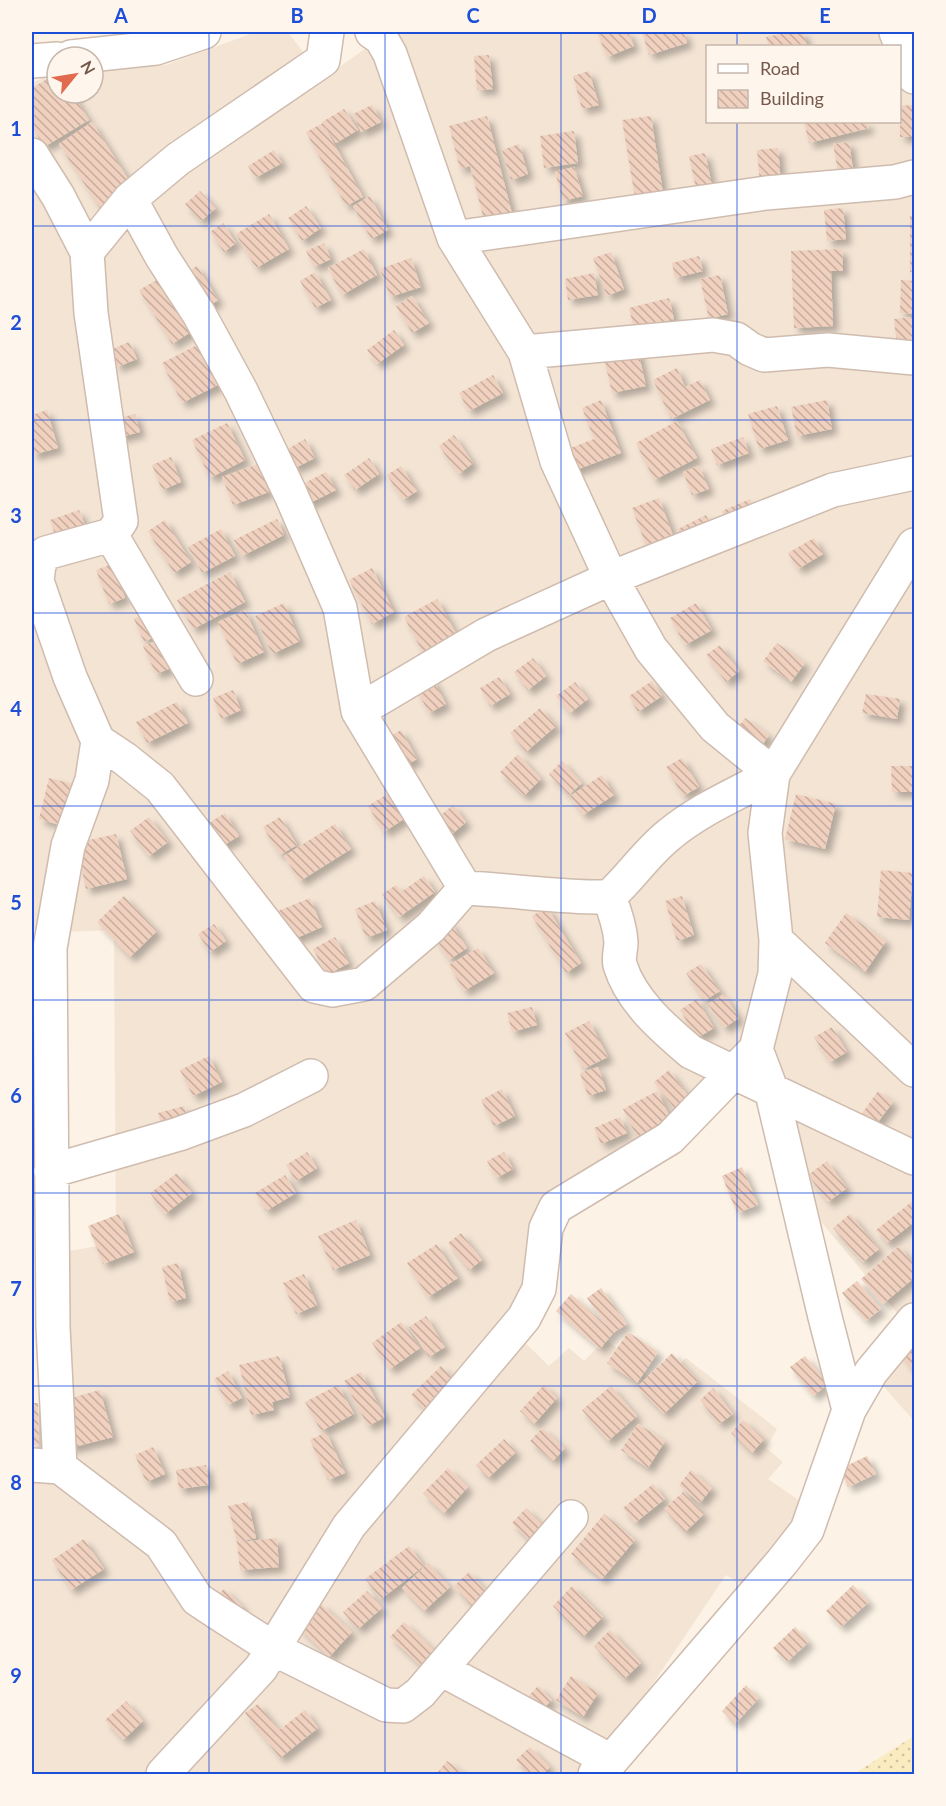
<svg xmlns="http://www.w3.org/2000/svg" width="946" height="1806" font-family="Lato,sans-serif">
	<style>
		.residential { fill: #f3e4d4; fill-rule: evenodd }
		.sand { fill: url(#sand-dots) }
		.building { fill: url(#building-back-hatch); filter: url(#shadow) }
		.lines { fill: none; stroke-linecap: round; stroke-linejoin: round }
		.minor-casing { stroke: #cfbcaf; stroke-width: 36 }
		.minor { stroke: #fff; stroke-width: 33 }
		.grid { fill: none; stroke: #1d4ed8; stroke-width: 1.5; stroke-opacity: 0.55 }
		.neatline { fill: none; stroke: #1d4ed8; stroke-width: 2 }
		.grid-label { font-size: 20px; text-anchor: middle; font-weight: bold; fill: #1d4ed8 }
	</style>
	<defs>
		<pattern id="sand-dots" width="8" height="8" patternUnits="userSpaceOnUse" patternTransform="scale(1.5)"><rect width="8" height="8" fill="#faebc1"/><path d="M2 2h.1M6 6h.1" fill="none" stroke="#cfc19f" stroke-width="1.8" stroke-linecap="round"/></pattern>
		<pattern id="building-back-hatch" width="6" height="6" patternUnits="userSpaceOnUse" patternTransform="scale(1.5)"><rect width="6" height="6" fill="#f0d0be"/><path d="M-1 5l2 2M0 0l6 6M5-1l2 2" fill="none" stroke="#c7ac9c"/></pattern>
		<filter id="shadow"><feDropShadow dx="5.5" dy="5.5" stdDeviation="3" flood-color="#0004"/></filter>
	</defs>
	<rect width="100%" height="100%" fill="#fcf2e5"/>
	<path class="residential" d="M256 32H288L323 79 380 38 377 32H914V1421L871 1372 908 1326 817 1217 789 1098 735 1072 556 1207 512 1330 549 1366 569 1348 584 1361 606 1339 658 1385 686 1358 777 1429 766 1448 783 1462 768 1479 810 1508 743 1585 726 1575 592 1774H524L520 1771 516 1774H32V1467L56 1476 69 1251 116 1243 114 930 39 933 32 927V83L57 71V93H93V68L166 65ZM708 46H900V122H708Z"/>
	<path class="sand" d="M914 1736V1774H856L857 1772Z"/>
	<path class="building" d="M597 32H628L634 46 607 57Z
		M642 32H684L687 43 649 55Z
		M791 32H803L807 46H769L766 37Z
		M489 55 493 89 477 90 474 56Z
		M589 71 599 105 582 109 573 76Z
		M57 73V93H72L89 120 44 147 32 126V88Z
		M372 105 381 122 361 132 353 114Z
		M914 105V137H900V106Z
		M344 109 358 130 336 143 322 122Z
		M487 116 514 221 486 228 470 166 460 169 449 126Z
		M651 116 665 206 637 210 622 120Z
		M92 122 134 188 101 210 59 144Z
		M804 122H867L869 128 809 143Z
		M323 123 363 197 346 206 306 132Z
		M574 131 578 163 544 168 540 136Z
		M849 142 853 169 838 172 833 144Z
		M519 144 528 174 511 180 502 150Z
		M778 148 781 183 760 184 757 150Z
		M274 150 282 163 255 178 248 166Z
		M705 153 713 190 697 193 689 156Z
		M574 167 583 196 563 201 555 172Z
		M200 191 216 208 201 221 185 204Z
		M370 196 388 230 371 239 353 206Z
		M306 206 321 228 302 241 288 218Z
		M843 208 846 239 827 241 824 210Z
		M269 214 289 249 256 268 236 234Z
		M910 216H914V272H910Z
		M223 223 236 243 224 252 210 232Z
		M324 243 331 259 314 267 306 251Z
		M364 249 377 275 342 295 328 268Z
		M842 249 843 271H831L833 326 794 328 791 251Z
		M611 252 624 289 607 296 593 258Z
		M699 256 703 271 675 278 672 263Z
		M411 258 421 287 390 297 380 269Z
		M197 266 218 300 202 311 180 276Z
		M315 272 331 300 315 308 300 281Z
		M594 273 598 295 568 300 565 279Z
		M720 275 728 314 709 319 700 279Z
		M162 277 194 330 172 344 139 290Z
		M901 280 914 281V314L900 313Z
		M412 296 429 323 412 333 396 306Z
		M669 298 674 319 634 329 629 308Z
		M913 317 914 345 897 346 894 319Z
		M394 330 404 345 377 364 367 350Z
		M129 342 137 359 117 367 110 350Z
		M199 344 220 384 182 403 162 363Z
		M637 346 646 386 612 393 603 354Z
		M677 368 685 387 700 380 710 400 671 419 653 380Z
		M493 375 503 393 469 411 459 393Z
		M601 400 621 453 568 473 560 452 594 439 582 408Z
		M827 400 832 429 797 436 791 407Z
		M777 406 788 440 759 449 748 414Z
		M47 410 58 448 32 455V415Z
		M135 414 140 432 113 439 108 421Z
		M677 421 697 458 654 480 636 443Z
		M227 423 245 460 210 478 192 440Z
		M454 435 473 463 459 474 439 446Z
		M743 437 749 453 717 465 711 449Z
		M305 439 315 458 293 469 284 451Z
		M171 457 181 482 162 490 152 465Z
		M369 458 379 474 355 490 344 475Z
		M258 464 269 492 233 505 222 477Z
		M401 466 417 491 403 500 387 475Z
		M699 466 709 489 692 495 683 472Z
		M326 472 336 490 298 509 289 491Z
		M659 498 677 546 650 556 632 508Z
		M750 499 757 516 729 528 722 511Z
		M79 510 86 528 56 538 50 520Z
		M706 515 714 533 686 546 678 529Z
		M277 519 284 535 242 556 234 540Z
		M165 520 191 562 174 573 148 531Z
		M221 529 235 556 202 573 188 547Z
		M814 538 823 554 798 569 788 553Z
		M112 564 125 598 109 604 96 570Z
		M372 568 394 612 372 624 349 580Z
		M230 572 245 602 193 629 177 600Z
		M437 599 457 635 423 653 404 617Z
		M284 603 300 641 272 654 255 616Z
		M696 603 712 630 685 645 670 618Z
		M245 610 264 652 237 664 218 622Z
		M145 613 156 636 144 642 134 619Z
		M158 640 171 668 156 674 143 646Z
		M777 643 805 663 791 682 763 661Z
		M720 645 739 671 726 682 706 655Z
		M533 658 546 676 528 690 514 672Z
		M499 677 510 694 490 706 480 688Z
		M432 678 446 704 429 713 415 687Z
		M652 681 662 696 638 712 629 696Z
		M575 682 588 699 570 713 556 696Z
		M233 690 241 710 221 719 213 698Z
		M866 694 900 699 897 719 862 713Z
		M177 702 188 723 147 743 136 722Z
		M540 708 556 726 526 752 510 733Z
		M745 718 769 735 758 751 734 733Z
		M401 730 417 759 401 768 385 739Z
		M518 754 541 779 524 796 500 772Z
		M682 758 699 787 683 796 666 767Z
		M562 761 582 783 569 795 549 774Z
		M891 766H914V792H892Z
		M602 775 614 795 583 815 570 796Z
		M49 778 73 784 63 826 39 819Z
		M394 790 410 815 384 832 368 806Z
		M796 794 836 804 825 849 785 839Z
		M453 805 466 822 444 841 430 824Z
		M225 813 239 836 211 853 197 830Z
		M149 817 168 842 149 856 130 831Z
		M280 817 297 845 280 855 263 827Z
		M335 824 351 849 300 881 284 856Z
		M116 834 127 879 86 889 76 843Z
		M881 870 913 873 909 920 877 917Z
		M424 876 435 892 399 917 382 894 396 885 401 892Z
		M124 896 157 931 130 957 97 922Z
		M682 896 694 935 677 941 665 901Z
		M310 898 322 927 285 943 273 913Z
		M375 901 387 930 366 938 355 909Z
		M547 907 581 963 566 973 532 916Z
		M846 913 886 941 865 972 825 943Z
		M450 921 467 948 449 960 432 933Z
		M214 924 226 941 210 952 198 934Z
		M335 937 349 963 327 975 313 949Z
		M478 948 494 973 464 991 449 965Z
		M701 964 720 991 704 1001 686 973Z
		M724 994 739 1018 724 1028 708 1004Z
		M697 999 714 1028 697 1038 680 1010Z
		M532 1007 537 1025 512 1032 507 1013Z
		M589 1021 608 1057 583 1069 565 1033Z
		M832 1027 847 1052 830 1062 814 1037Z
		M209 1056 222 1082 193 1096 180 1070Z
		M598 1067 606 1090 588 1096 580 1073Z
		M669 1070 689 1097 675 1109 654 1082Z
		M502 1089 515 1116 494 1126 481 1100Z
		M657 1091 675 1127 641 1145 623 1109Z
		M878 1091 893 1102 875 1126 861 1115Z
		M184 1106 189 1124 163 1131 158 1113Z
		M620 1117 627 1133 601 1144 594 1128Z
		M307 1152 317 1168 296 1181 286 1165Z
		M504 1152 513 1169 496 1178 487 1161Z
		M827 1161 847 1188 828 1202 808 1175Z
		M742 1167 758 1205 737 1213 722 1176Z
		M177 1173 192 1193 165 1214 150 1193Z
		M43 1175 45 1217 32 1218V1176Z
		M285 1175 296 1193 266 1211 255 1193Z
		M914 1200V1226L913 1223 887 1243 876 1230Z
		M119 1214 134 1252 103 1264 88 1226Z
		M850 1214 879 1249 863 1262 833 1228Z
		M356 1220 370 1255 333 1270 318 1236Z
		M461 1233 482 1260 469 1270 448 1243Z
		M437 1244 458 1278 428 1297 407 1263Z
		M899 1246 914 1265V1278L883 1304 861 1279Z
		M178 1263 186 1298 170 1302 162 1267Z
		M304 1274 317 1305 296 1314 283 1283Z
		M857 1281 881 1309 866 1321 842 1293Z
		M601 1288 627 1324 613 1333 600 1349 556 1311 571 1294 607 1326 587 1298Z
		M426 1316 445 1347 429 1357 409 1327Z
		M401 1322 420 1348 390 1369 372 1343Z
		M628 1332 658 1352 637 1383 607 1363Z
		M914 1337V1373L897 1348Z
		M672 1353 698 1381 664 1414 637 1387Z
		M279 1356 290 1397 272 1402 274 1410 251 1415 239 1365Z
		M805 1356 828 1384 813 1396 790 1367Z
		M441 1366 454 1380 424 1409 411 1395Z
		M228 1371 242 1398 228 1405 214 1379Z
		M361 1372 385 1417 368 1426 344 1381Z
		M338 1385 354 1414 321 1431 305 1402Z
		M544 1385 557 1398 534 1424 520 1411Z
		M611 1386 637 1416 608 1441 582 1410Z
		M713 1388 733 1414 719 1424 700 1400Z
		M100 1390 113 1437 70 1448 57 1402Z
		M32 1403H38L39 1445 32 1446Z
		M743 1420 764 1439 752 1453 731 1433Z
		M638 1424 665 1441 648 1468 621 1450Z
		M542 1428 565 1448 553 1461 530 1441Z
		M326 1432 345 1473 328 1480 310 1440Z
		M504 1439 516 1452 488 1478 476 1465Z
		M153 1447 165 1474 146 1482 135 1455Z
		M867 1456 876 1474 848 1487 840 1469Z
		M206 1465 209 1485 179 1489 176 1470Z
		M448 1468 468 1487 444 1513 423 1493Z
		M691 1470 712 1488 700 1503 679 1485Z
		M653 1484 665 1499 635 1523 623 1508Z
		M683 1492 704 1514 685 1532 664 1509Z
		M248 1502 256 1538 239 1542 277 1538 279 1567 240 1570 237 1542 228 1506Z
		M526 1508 547 1529 533 1544 512 1523Z
		M604 1514 635 1540 602 1579 571 1554Z
		M84 1539 104 1569 71 1590 52 1560Z
		M409 1546 424 1566 381 1599 365 1579Z
		M428 1563 450 1587 424 1611 402 1588Z
		M469 1572 494 1599 478 1613 454 1586Z
		M853 1585 869 1602 841 1627 826 1611Z
		M572 1586 603 1617 583 1637 553 1606Z
		M224 1589 243 1607 231 1620 211 1601Z
		M367 1591 382 1608 358 1629 343 1612Z
		M321 1604 352 1632 329 1657 298 1627Z
		M404 1622 435 1651 421 1666 390 1637Z
		M795 1627 809 1642 787 1662 773 1648Z
		M610 1630 641 1663 624 1679 594 1646Z
		M571 1676 598 1693 583 1717 556 1700Z
		M746 1685 759 1698 735 1724 722 1711Z
		M538 1686 552 1700 535 1716 521 1704Z
		M126 1701 143 1721 123 1740 105 1720Z
		M258 1704 279 1730 305 1710 318 1728 280 1758 245 1713Z
		M530 1747 550 1767 543 1774H530L516 1760Z
		M447 1761 465 1774H436Z"/>
	<g class="lines">
		<g class="minor-casing">
			<path id="minor" d="M896 32 914 77
				M71 57 156 48 204 32
				M32 61 57 59
				M32 155 58 196 87 252 91 313 121 521 111 535 46 553 39 564 37 581 70 677 98 741 125 759 160 787 314 986 332 990 364 984 431 927 465 888
				M130 199 162 257 199 314 241 391 291 495 340 608 358 711 465 888C513 890 561 898 609 897 631 877 647 852 670 834 700 809 739 793 773 774L715 727 651 649 611 578 557 461 525 352 454 238 390 54 381 38 372 32
				M454 238 766 193 895 182 914 177
				M87 252 130 199 178 159 323 60 327 32
				M525 352 713 335 736 339 750 349 764 355 828 350 914 358
				M111 535 196 679
				M358 711 486 635 611 578 833 490 914 473
				M609 897C615 912 620 926 621 942 621 950 618 958 620 965 631 1001 664 1029 691 1052L914 1158
				M776 940 914 1070
				M51 1171 179 1134 244 1110 311 1076
				M849 1410 871 1372 914 1320
				M32 1465 60 1467 161 1544 197 1599 218 1613 274 1649 386 1705 403 1706 420 1693 571 1517
				M60 1467 53 1327 50 948 68 846 92 780 98 741
				M441 1669 611 1761
				M163 1774 261 1668 349 1526 524 1318 539 1289 546 1228 556 1207 670 1138 756 1049 775 974 776 940 765 833 773 774 914 545
				M595 1774 611 1761 782 1562 807 1530 849 1410 825 1317 771 1089 756 1049"/>
		</g>
		<use href="#minor" class="minor"/>
	</g>
	<path class="grid" d="M209 32V1774M385 32V1774M561 32V1774M737 32V46M737 122V1774M32 226H914M32 420H914M32 613H914M32 806H914M32 1000H914M32 1193H914M32 1386H914M32 1580H914"/>
	<rect width="946" height="1806" fill="none" stroke="#fef6ec" stroke-width="66"/>
	<rect x="706" y="45" width="195" height="78" fill="#fef6ec" stroke="#c7b7ac" stroke-width="1.5"/>
	<rect x="718" y="64" width="30" height="9" fill="#ffffff" stroke="#c7b7ac" stroke-width="1.5"/>
	<text x="760" y="75" font-size="18" fill="#74584b">Road</text>
	<rect x="718" y="90" width="30" height="18" fill="url(#building-back-hatch)" stroke="#c7b7ac" stroke-width="1.5"/>
	<text x="760" y="105" font-size="18" fill="#74584b">Building</text>
	<g transform="translate(75 75) rotate(60)"><circle r="28" fill="#fef6ec" stroke="#c7b7ac" stroke-width="1.5"/>
	<path d="M0-4.5L10 22L0 15L-10 22Z" fill="#e16a4f"/>
	<text y="-9" font-size="16" font-weight="bold" text-anchor="middle" fill="#74584b">N</text>
	</g>
	<rect x="33" y="33" width="880" height="1740" class="neatline"/>
	<g class="grid-label">
		<text x="121" y="23">A</text>
		<text x="297" y="23">B</text>
		<text x="473" y="23">C</text>
		<text x="649" y="23">D</text>
		<text x="825" y="23">E</text>
		<text x="16" y="136">1</text>
		<text x="16" y="330">2</text>
		<text x="16" y="523">3</text>
		<text x="16" y="716">4</text>
		<text x="16" y="910">5</text>
		<text x="16" y="1103">6</text>
		<text x="16" y="1296">7</text>
		<text x="16" y="1490">8</text>
		<text x="16" y="1683">9</text>
	</g>
</svg>
